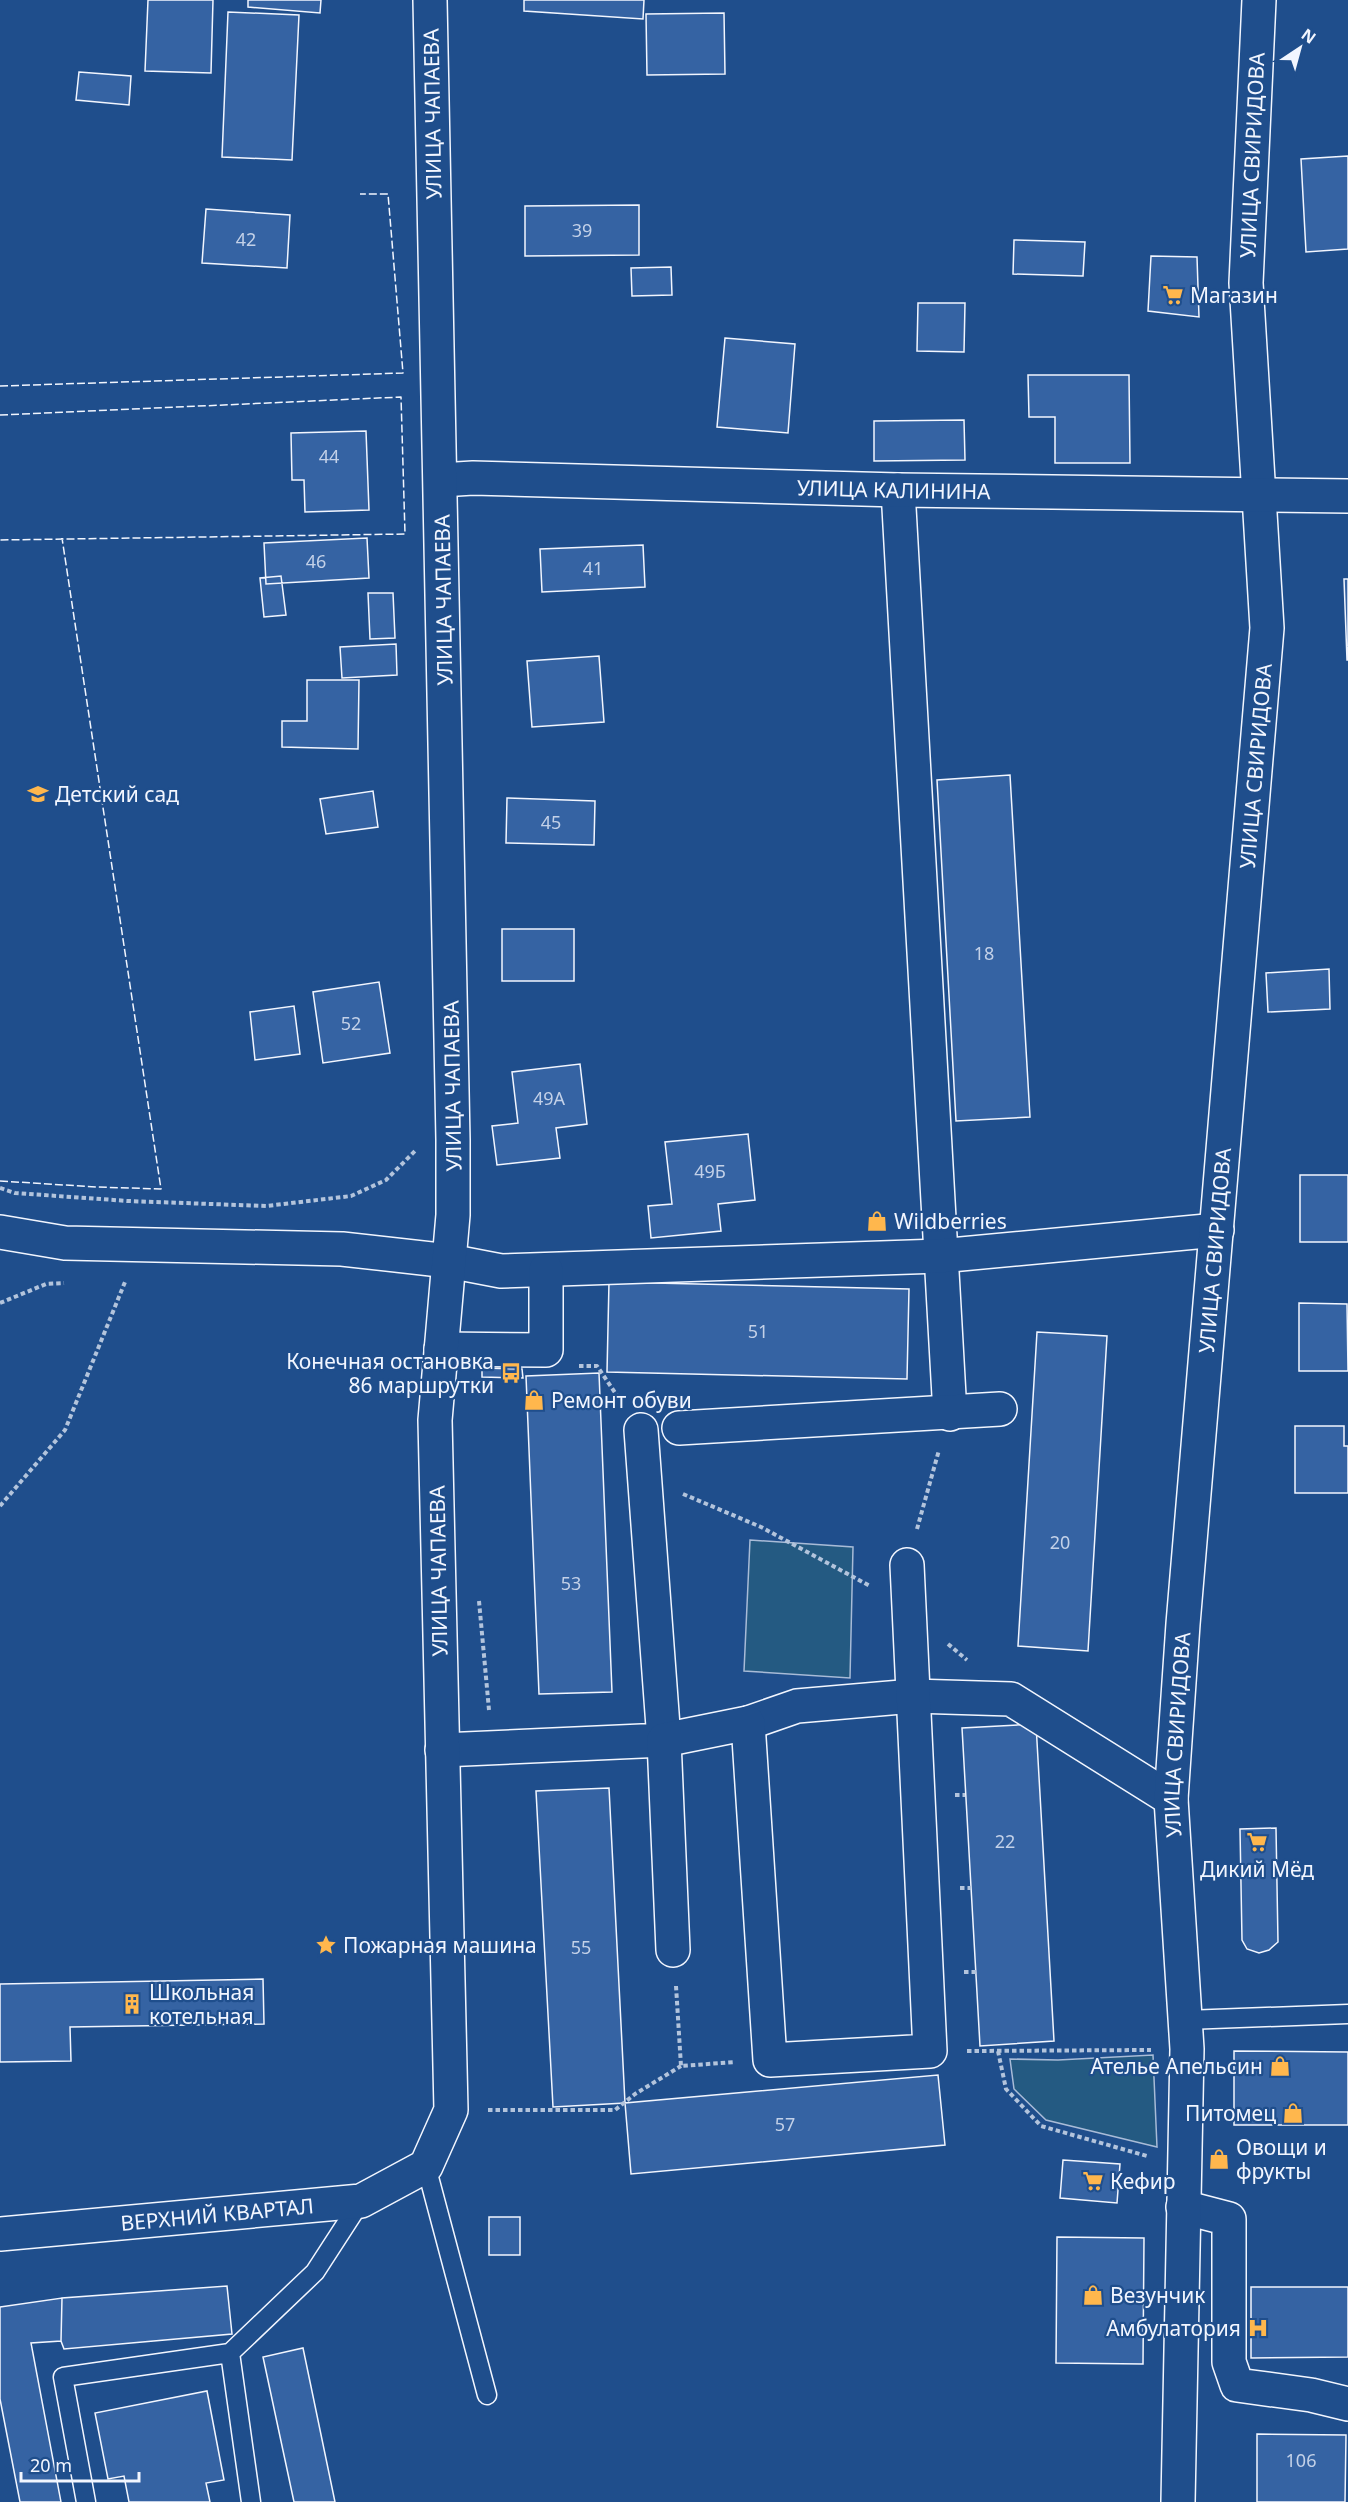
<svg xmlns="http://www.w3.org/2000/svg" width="1348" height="2502" font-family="'Noto Sans',sans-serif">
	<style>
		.green { fill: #245a82; stroke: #a8bbd7; stroke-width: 1.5 }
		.building { fill: #3563a3; stroke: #f2f6ff; stroke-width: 1.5 }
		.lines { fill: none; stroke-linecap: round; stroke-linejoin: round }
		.service-casing { stroke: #f2f6ff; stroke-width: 21 }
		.minor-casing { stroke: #f2f6ff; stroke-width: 36 }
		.tertiary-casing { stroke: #f2f6ff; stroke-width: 36 }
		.secondary-casing { stroke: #f2f6ff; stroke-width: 36 }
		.path { stroke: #b3c4dc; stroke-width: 4; stroke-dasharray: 4.5 3; stroke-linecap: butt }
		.service { stroke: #1f4e8c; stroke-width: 18 }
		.minor { stroke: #1f4e8c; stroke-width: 33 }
		.tertiary { stroke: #1f4e8c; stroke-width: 33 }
		.secondary { stroke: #1f4e8c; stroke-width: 33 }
		.fence { stroke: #f2f6ff; stroke-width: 1.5; stroke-dasharray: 8 3; stroke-linecap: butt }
		.labels { text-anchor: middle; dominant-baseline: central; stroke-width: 4.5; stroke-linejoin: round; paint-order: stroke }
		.number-label { font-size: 18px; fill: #c3d1e8 }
		.street-label { font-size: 21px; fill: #f2f6ff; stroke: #1f4e8c }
		.poi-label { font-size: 21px; fill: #f2f6ff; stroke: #1f4e8c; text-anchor: start }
	</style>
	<rect width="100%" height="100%" fill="#1f4e8c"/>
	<path class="green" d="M750 1540 853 1547 850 1678 744 1671Z
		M1153 2055 1157 2147 1046 2120 1014 2089 1010 2059 1058 2060Z"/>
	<path class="building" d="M148 0H213L211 73 145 71Z
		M248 0H321L320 13 248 7Z
		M524 0H644L643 19 524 11Z
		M228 12 299 15 292 160 222 157Z
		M724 13 725 74 647 75 646 14Z
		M79 72 131 76 129 105 76 100Z
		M1348 156V249L1306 252 1301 159Z
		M639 205V255L525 256V206Z
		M206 209 290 215 287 268 202 263Z
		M1014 240 1085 242 1083 276 1013 274Z
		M1151 256 1197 257 1199 317 1148 311Z
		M671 267 672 295 632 296 631 268Z
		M918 303H965L964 352 917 351Z
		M725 338 795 344 788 433 717 427Z
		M1028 375H1129L1130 463H1055V417H1029Z
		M964 420 965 460 874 461V421Z
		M366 431 369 510 305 512 304 480H292L291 433Z
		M367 538 369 578 266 584 264 543Z
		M643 545 645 587 542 592 540 549Z
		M281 576 286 615 264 617 260 578Z
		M1344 579H1348V660H1347Z
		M368 593H393L395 638 370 639Z
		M396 644 397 675 342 678 340 647Z
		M599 656 604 722 532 727 527 661Z
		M307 680H359L358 749 282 747V721H307Z
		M1010 775 1030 1117 956 1121 937 780Z
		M373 791 378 827 326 834 320 799Z
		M507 798 595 801 594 845 506 843Z
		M502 929H574V981H502Z
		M1329 969 1330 1009 1268 1012 1266 973Z
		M379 982 390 1053 323 1063 313 992Z
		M294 1006 300 1054 255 1060 250 1012Z
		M580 1064 587 1124 556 1128 560 1158 497 1165 492 1126 518 1123 512 1072Z
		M748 1134 755 1200 718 1204 721 1231 651 1238 648 1206 672 1204 665 1142Z
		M1300 1175H1348V1242H1300Z
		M609 1282 909 1289 907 1379 607 1372Z
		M1299 1303 1347 1304 1348 1371H1299Z
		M1037 1332 1107 1336 1088 1651 1018 1646Z
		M482 1368 522 1369 523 1378 482 1377Z
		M599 1373 612 1692 539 1694 526 1376Z
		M1295 1426H1344V1446H1348V1493H1295Z
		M1036 1724 1054 2041 980 2046 962 1728Z
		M609 1788 625 2103 553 2107 536 1791Z
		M1276 1828 1278 1942 1269 1950 1259 1953 1247 1949 1242 1940 1240 1829Z
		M263 1979 264 2024 70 2027 71 2061 0 2062V1984Z
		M1234 2051 1348 2052V2125H1234Z
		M938 2075 945 2145 631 2174 625 2103Z
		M1063 2160 1120 2164 1117 2203 1060 2198Z
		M489 2217H520V2255H489Z
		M1057 2237 1144 2238 1143 2364 1056 2363Z
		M227 2286 232 2334 64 2349 61 2341 62 2298Z
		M1251 2287H1348V2357L1251 2358Z
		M62 2298 61 2341 31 2343 61 2502H20L0 2399V2307Z
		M303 2348 335 2502H294L263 2357Z
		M207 2391 224 2480 206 2483 210 2502H129L124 2476 108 2479 95 2413Z
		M1257 2434 1346 2435 1345 2502H1257Z"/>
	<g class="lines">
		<g class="service-casing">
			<path id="service" d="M1186 2020 1348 2014
				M426 2166 487 2395
				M230 2353 251 2502
				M86 2502 63 2377 230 2353 315 2272 361 2201"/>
		</g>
		<g class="minor-casing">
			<g id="minor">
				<path d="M898 490 950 1414"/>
				<path d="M449 1261 501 1271 940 1256 1217 1230"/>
				<path d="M441 1349 546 1350V1270"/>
				<path d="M679 1428 1000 1409"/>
				<path d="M748 1723 797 1706 913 1696 1011 1699 1171 1799"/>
				<path d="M442 1750 664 1740 641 1430"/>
				<path d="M673 1950 664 1740 748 1723 770 2060 930 2051 907 1565"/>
				<path d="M1183 2207 1229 2219V2362L1237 2385 1311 2395 1348 2404"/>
				<path id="s1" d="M1178 2502 1187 2049 1171 1799 1183 1624 1267 628 1246 283 1259 0"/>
			</g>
		</g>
		<g class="tertiary-casing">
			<g id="tertiary">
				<path id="s2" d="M441 480 473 478 898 490 1348 496"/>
				<path d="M0 1232 65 1243 342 1249 449 1261"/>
			</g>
		</g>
		<g class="secondary-casing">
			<g id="secondary">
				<path id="s3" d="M0 2234 361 2201 426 2166 451 2110 435 1420 453 1215V1140L430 0"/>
			</g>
		</g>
		<path class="path" d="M0 1188 15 1193 128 1201 266 1206 351 1196 386 1180 416 1150
			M0 1303 46 1284 64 1283
			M579 1366H597L620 1400
			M683 1494 761 1527 870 1586
			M0 1506 65 1430 125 1282
			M917 1529 939 1450
			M479 1601 489 1710
			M948 1644 967 1660
			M955 1795H965
			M960 1888H971
			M964 1972H976
			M676 1986 681 2066 735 2062
			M967 2051 1151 2050
			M998 2051 1006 2089 1041 2126 1147 2156
			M488 2110H615L635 2094 681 2066"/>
		<use href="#service" class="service"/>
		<use href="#minor" class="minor"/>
		<use href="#tertiary" class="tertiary"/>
		<use href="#secondary" class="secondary"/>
		<path class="fence" d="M0 386 403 373 388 194H360
			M0 415 401 397 405 534 0 540
			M0 1181 96 1187 161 1189 62 538"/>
	</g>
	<defs>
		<g id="supermarket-bare" transform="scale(1.62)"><path d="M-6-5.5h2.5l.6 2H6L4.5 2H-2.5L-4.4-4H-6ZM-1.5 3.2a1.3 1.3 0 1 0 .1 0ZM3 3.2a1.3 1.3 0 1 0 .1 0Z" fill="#ffb74d" stroke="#1f4e8c" stroke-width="2.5" paint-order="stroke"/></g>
		<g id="school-bare" transform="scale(1.62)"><path d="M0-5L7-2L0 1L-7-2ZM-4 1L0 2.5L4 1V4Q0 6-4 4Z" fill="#ffb74d" stroke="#1f4e8c" stroke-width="2.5" paint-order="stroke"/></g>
		<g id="shop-bare" transform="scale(1.62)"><path d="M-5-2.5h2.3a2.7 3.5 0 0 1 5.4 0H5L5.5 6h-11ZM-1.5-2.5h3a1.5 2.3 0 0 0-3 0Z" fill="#ffb74d" stroke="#1f4e8c" stroke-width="2.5" paint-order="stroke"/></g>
		<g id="bus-bare" transform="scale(1.62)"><path d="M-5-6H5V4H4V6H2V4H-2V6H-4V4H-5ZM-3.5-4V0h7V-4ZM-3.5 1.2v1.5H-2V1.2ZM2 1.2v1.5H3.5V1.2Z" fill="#ffb74d" stroke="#1f4e8c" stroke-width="2.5" paint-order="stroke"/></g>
		<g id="sight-bare" transform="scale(1.62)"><path d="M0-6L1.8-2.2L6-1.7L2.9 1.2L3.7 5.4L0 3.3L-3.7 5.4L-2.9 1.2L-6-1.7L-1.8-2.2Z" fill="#ffb74d" stroke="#1f4e8c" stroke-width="2.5" paint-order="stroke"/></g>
		<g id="building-bare" transform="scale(1.62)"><path d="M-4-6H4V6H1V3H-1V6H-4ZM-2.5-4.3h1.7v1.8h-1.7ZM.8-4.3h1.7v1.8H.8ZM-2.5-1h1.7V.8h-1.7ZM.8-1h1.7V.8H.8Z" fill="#ffb74d" stroke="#1f4e8c" stroke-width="2.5" paint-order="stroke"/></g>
		<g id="hospital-bare" transform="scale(1.62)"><path d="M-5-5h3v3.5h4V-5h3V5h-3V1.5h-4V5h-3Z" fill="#ffb74d" stroke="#1f4e8c" stroke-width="2.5" paint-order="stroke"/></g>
	</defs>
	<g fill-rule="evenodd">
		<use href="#supermarket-bare" x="1173" y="295"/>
		<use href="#school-bare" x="38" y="794"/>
		<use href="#shop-bare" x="877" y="1221"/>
		<use href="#bus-bare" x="511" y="1373"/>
		<use href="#shop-bare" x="534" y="1400"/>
		<use href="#supermarket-bare" x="1257" y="1842"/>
		<use href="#sight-bare" x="326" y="1945"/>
		<use href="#building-bare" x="132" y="2004"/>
		<use href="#shop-bare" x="1280" y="2066"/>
		<use href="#shop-bare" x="1293" y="2113"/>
		<use href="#shop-bare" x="1219" y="2159"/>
		<use href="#supermarket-bare" x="1093" y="2181"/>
		<use href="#shop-bare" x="1093" y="2295"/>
		<use href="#hospital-bare" x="1258" y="2328"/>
	</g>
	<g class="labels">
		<g class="number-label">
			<text x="582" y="230">39</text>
			<text x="246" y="239">42</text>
			<text x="329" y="456">44</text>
			<text x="316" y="561">46</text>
			<text x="593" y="568">41</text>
			<text x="551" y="822">45</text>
			<text x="984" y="953">18</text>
			<text x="351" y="1023">52</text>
			<text x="549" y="1098">49А</text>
			<text x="710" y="1171">49Б</text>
			<text x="758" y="1331">51</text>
			<text x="1060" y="1542">20</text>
			<text x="571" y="1583">53</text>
			<text x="1005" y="1841">22</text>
			<text x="581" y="1947">55</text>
			<text x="785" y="2124">57</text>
			<text x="1301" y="2460">106</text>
		</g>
		<g class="street-label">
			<text transform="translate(432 114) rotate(-91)">УЛИЦА ЧАПАЕВА</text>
			<text stroke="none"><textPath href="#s1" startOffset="2352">УЛИЦА СВИРИДОВА</textPath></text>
			<text stroke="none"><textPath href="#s2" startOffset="453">УЛИЦА КАЛИНИНА</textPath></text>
			<text transform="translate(443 600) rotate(-91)">УЛИЦА ЧАПАЕВА</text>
			<text stroke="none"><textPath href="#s1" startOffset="1740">УЛИЦА СВИРИДОВА</textPath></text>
			<text transform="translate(452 1086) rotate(-91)">УЛИЦА ЧАПАЕВА</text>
			<text stroke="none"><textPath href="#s1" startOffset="1254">УЛИЦА СВИРИДОВА</textPath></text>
			<text transform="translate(438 1571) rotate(-91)">УЛИЦА ЧАПАЕВА</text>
			<text stroke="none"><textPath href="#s1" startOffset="768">УЛИЦА СВИРИДОВА</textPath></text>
			<text stroke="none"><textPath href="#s3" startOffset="218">ВЕРХНИЙ КВАРТАЛ</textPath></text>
		</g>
		<g class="poi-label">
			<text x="1190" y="295">Магазин</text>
			<text x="55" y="794">Детский сад</text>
			<text x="894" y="1221">Wildberries</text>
			<text x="494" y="1361" text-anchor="end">Конечная остановка<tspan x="494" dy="24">86 маршрутки</tspan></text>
			<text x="551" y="1400">Ремонт обуви</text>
			<text x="1257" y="1869" text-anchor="middle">Дикий Мёд</text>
			<text x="343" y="1945">Пожарная машина</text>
			<text x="149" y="1992">Школьная<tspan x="149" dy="24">котельная</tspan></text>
			<text x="1263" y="2066" text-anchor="end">Ателье Апельсин</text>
			<text x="1276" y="2113" text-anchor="end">Питомец</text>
			<text x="1236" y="2147">Овощи и<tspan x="1236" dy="24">фрукты</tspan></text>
			<text x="1110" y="2181">Кефир</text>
			<text x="1110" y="2295">Везунчик</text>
			<text x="1241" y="2328" text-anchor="end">Амбулатория</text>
		</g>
	</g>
	<g transform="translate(1300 48) rotate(36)" stroke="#1f4e8c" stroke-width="4.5" paint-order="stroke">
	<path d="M0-4.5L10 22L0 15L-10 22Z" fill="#f2f6ff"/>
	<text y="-9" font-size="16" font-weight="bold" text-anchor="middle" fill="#f2f6ff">N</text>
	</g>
	<path d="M21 2472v9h118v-9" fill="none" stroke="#f2f6ff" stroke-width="3"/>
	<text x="30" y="2472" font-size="18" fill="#f2f6ff" stroke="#1f4e8c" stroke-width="4.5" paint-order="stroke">20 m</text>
</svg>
